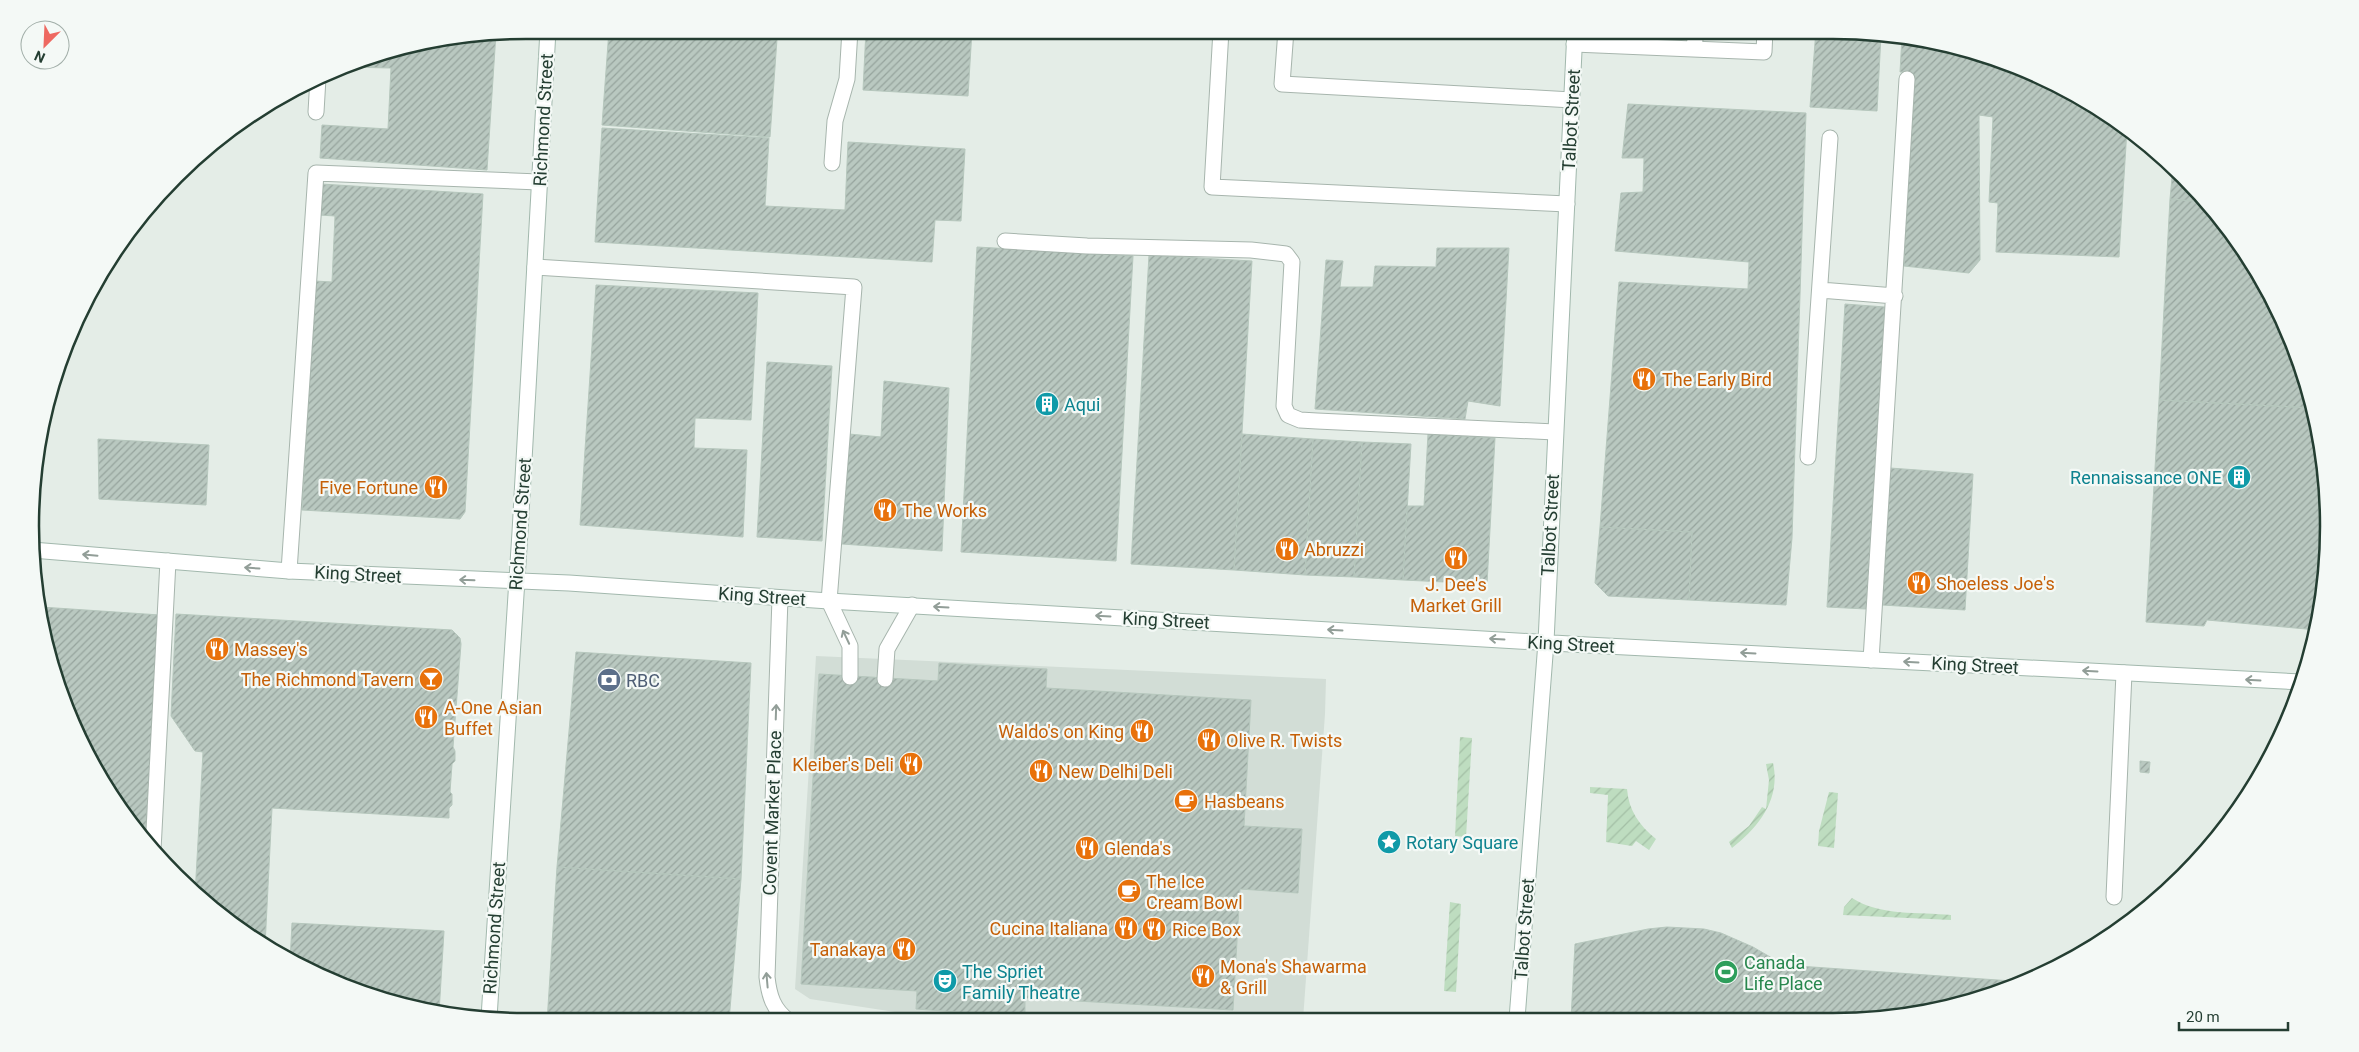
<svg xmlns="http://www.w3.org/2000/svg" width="2359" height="1052" font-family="Roboto,sans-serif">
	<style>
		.built { fill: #d2ddd6 }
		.garden { fill: url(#garden-furrows) }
		.building { fill: url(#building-hatch); stroke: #b6c7bd }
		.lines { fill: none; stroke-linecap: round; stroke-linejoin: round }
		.lane-casing { stroke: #a7b5ad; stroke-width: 17 }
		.street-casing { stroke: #a7b5ad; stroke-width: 17 }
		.secondary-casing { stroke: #a2b8ad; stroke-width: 17 }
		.lane { stroke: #fff; stroke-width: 15 }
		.street { stroke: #fff; stroke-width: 15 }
		.secondary { stroke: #fff; stroke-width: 15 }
		.oneway { stroke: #929e98 }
		.labels { text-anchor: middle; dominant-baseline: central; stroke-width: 4.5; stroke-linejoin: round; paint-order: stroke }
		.street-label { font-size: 18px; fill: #243e32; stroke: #f4f9f6 }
		.food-label { font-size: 18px; fill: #c56008; stroke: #f4f9f6; text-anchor: start }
		.culture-label { font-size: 18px; fill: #0d838f; stroke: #f4f9f6; text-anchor: start }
		.service-label { font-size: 18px; fill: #4e5e75; stroke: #f4f9f6; text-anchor: start }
		.leisure-label { font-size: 18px; fill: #27864d; stroke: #f4f9f6; text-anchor: start }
		.rim { fill: none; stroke: #243e32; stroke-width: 2.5 }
	</style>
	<defs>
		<pattern id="garden-furrows" width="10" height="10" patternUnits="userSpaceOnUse" patternTransform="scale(1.25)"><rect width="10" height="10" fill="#beddc0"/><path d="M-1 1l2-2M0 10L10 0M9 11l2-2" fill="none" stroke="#a3bfa5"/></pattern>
		<pattern id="building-hatch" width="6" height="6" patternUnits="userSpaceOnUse" patternTransform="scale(1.25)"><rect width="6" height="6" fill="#b9c8c0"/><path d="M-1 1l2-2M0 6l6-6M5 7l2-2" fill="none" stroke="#96a49d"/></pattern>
	</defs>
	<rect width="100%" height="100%" fill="#e4ede7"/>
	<path class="built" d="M816 656 1326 679 1325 714 1303 1020 954 1021 810 999 795 989Z"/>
	<path class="garden" d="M1460 737 1472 738 1466 837 1455 836Z
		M1773 763C1781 799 1759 827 1732 848L1729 842 1749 826 1762 807 1766 809 1769 780 1766 764Z
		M1590 787 1627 789C1629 811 1639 825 1656 839L1649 850 1636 841 1632 846 1606 842 1608 795 1590 793Z
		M1829 792 1838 793 1834 848 1818 846 1819 831Z
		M1852 898C1879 916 1920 912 1951 915V920L1843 915 1844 907Z
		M1450 902 1461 904 1456 992 1444 991Z"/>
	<path class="building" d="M609 30H652L777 39 770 137 602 125Z
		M713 30H778V33Z
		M866 30H972L968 96 863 90Z
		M1816 30 1881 35 1877 111 1810 107Z
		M496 33 487 170 320 158 322 125 388 129 391 68 344 67 366 56 430 39Z
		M1902 37 1929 39 2023 68 2108 113 2127 129 2119 257 1996 252 1998 203 1989 202 1993 117 1979 115 1980 260 1969 273 1904 266 1910 72H1900Z
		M1628 104 1806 113 1792 538 1786 605 1689 600 1692 532 1600 527 1619 282 1748 289 1749 262 1615 251 1621 193 1643 192 1644 158H1622Z
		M602 128 769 138 765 206 845 210 848 142 965 149 961 221 935 220 932 262 595 242Z
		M2173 167 2184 175 2205 202 2170 199Z
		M321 184 483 194 465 512 460 519 302 510 315 281 332 282 335 216 319 215Z
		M2170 199 2205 202 2245 250 2291 336 2313 408 2159 400Z
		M977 247 1133 256 1116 561 961 552Z
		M1437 248H1509L1500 406 1468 401 1465 419 1315 409 1326 260 1343 261 1340 287H1373L1375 266 1436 267Z
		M1149 255 1252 261 1234 570 1131 564Z
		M596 285 758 293 751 420 695 418 694 448 747 450 743 537 580 525Z
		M1845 304 1885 307 1866 609 1827 607Z
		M767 362 832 366 822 541 757 537Z
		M884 381 949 388 942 551 842 544 849 434 881 437Z
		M2159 400 2313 408 2319 429 2329 526 2317 630 2207 620 2204 626 2146 622Z
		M1242 434 1313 439 1305 575 1234 570Z
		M1428 434 1495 438 1487 584 1403 580 1407 506H1424Z
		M98 439 209 445 206 505 99 499Z
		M1313 439 1362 442 1354 577 1305 575Z
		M1362 442 1411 444 1403 580 1354 577Z
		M1890 468 1973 474 1965 610 1882 605Z
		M1600 527 1692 532 1689 600 1608 596 1595 583Z
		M41 607 160 615 145 841 133 828 96 774 56 686 40 617Z
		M176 614 452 630 460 638 461 644 453 747 455 751V761L452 764 450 792 452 794V805L449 808V818L272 808 265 946 195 895 203 752 195 751 171 716Z
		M576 652 751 663 741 879 557 867Z
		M939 663 1047 669 1046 688 1251 700 1244 826 1302 829 1298 893 1240 889 1233 1010 1025 998V1016L985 1014 916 1009 917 991 801 984 819 674 938 681Z
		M2140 761 2150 762 2149 773 2140 772Z
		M557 867 741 879 729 1021 547 1022Z
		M292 923 444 931 439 1013H430L336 984 290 962Z
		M1667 927 1704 929 1721 933 1753 947 1784 965 2026 982 1898 1018 1571 1019 1575 944 1648 929Z"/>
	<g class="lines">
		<g class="lane-casing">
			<path id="lane" d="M1221 30 1212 187 1567 204
				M1286 30 1282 84 1572 100
				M1574 44 1764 52 1765 30
				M1694 49 1696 30
				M316 112 318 78
				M832 163 835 121 847 79 850 30
				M1005 241 1087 246 1251 250 1286 254 1292 262 1284 406 1288 415 1300 420 1317 421 1555 432
				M535 267 854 287 829 601 850 646V677
				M1820 290 1895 296
				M1808 457 1830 138
				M289 571 316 173 539 182
				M1871 660 1907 79
				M885 679 887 649 912 605
				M153 850 168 561
				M2114 897 2124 673"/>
		</g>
		<g class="street-casing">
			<path id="street" d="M780 598 767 977C769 995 773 1010 789 1021"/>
		</g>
		<g class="secondary-casing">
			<path id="secondary" d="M32 550 289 571 569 583 829 601 1587 645 2301 682
				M489 1018 520 532 548 30
				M1517 1019 1546 642 1575 30"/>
		</g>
		<use href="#lane" class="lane"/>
		<use href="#street" class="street"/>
		<use href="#secondary" class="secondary"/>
	</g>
	<defs><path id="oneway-shaft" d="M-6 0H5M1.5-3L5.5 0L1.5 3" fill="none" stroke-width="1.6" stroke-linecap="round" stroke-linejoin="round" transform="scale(1.25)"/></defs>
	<g class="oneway">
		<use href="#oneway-shaft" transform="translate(90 555) rotate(-175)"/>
		<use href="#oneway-shaft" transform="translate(252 568) rotate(-176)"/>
		<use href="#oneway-shaft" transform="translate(467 580) rotate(-178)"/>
		<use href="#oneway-shaft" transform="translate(941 607) rotate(-177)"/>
		<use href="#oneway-shaft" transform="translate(1103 616) rotate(-177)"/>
		<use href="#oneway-shaft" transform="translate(1335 630) rotate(-177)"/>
		<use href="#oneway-shaft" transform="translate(846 637) rotate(-115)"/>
		<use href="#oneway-shaft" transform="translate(1497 639) rotate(-177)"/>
		<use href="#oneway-shaft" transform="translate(1748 653) rotate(-177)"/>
		<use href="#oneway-shaft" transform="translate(1911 662) rotate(-177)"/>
		<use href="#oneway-shaft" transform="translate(2090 671) rotate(-177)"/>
		<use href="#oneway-shaft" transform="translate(2253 680) rotate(-177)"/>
		<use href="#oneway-shaft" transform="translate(776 712) rotate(-88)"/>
		<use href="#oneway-shaft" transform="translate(767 980) rotate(-95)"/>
	</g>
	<defs>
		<g id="restaurant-disc" transform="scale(1.25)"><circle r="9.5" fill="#e8710a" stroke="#f4f9f6"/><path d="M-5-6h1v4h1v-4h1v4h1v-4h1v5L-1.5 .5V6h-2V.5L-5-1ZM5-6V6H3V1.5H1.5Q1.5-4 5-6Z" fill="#fff"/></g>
		<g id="building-disc" transform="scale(1.25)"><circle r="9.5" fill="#0f9aa8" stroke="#f4f9f6"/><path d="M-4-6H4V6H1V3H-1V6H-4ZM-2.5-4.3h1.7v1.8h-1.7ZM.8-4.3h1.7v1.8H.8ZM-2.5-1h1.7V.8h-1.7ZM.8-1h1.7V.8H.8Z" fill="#fff"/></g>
		<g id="bar-disc" transform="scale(1.25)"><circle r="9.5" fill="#e8710a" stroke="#f4f9f6"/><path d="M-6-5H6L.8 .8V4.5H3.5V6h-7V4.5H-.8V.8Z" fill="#fff"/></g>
		<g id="bank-disc" transform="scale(1.25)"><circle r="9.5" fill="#5c6f8a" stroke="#f4f9f6"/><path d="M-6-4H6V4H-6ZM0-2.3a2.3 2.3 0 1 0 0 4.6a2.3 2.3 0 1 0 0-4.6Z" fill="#fff"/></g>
		<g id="cafe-disc" transform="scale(1.25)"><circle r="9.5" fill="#e8710a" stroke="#f4f9f6"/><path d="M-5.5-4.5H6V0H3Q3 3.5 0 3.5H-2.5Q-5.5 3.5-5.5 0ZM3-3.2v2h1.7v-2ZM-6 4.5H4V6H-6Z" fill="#fff"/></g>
		<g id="sight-disc" transform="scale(1.25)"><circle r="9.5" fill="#0f9aa8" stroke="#f4f9f6"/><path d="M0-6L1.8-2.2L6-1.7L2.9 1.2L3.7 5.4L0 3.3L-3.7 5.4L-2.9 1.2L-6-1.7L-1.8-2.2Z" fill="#fff"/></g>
		<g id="stadium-disc" transform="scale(1.25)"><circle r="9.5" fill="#2e9e5b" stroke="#f4f9f6"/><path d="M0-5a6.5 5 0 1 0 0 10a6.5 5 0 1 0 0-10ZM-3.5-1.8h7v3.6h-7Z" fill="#fff"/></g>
		<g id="theatre-disc" transform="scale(1.25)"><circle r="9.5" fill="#0f9aa8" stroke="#f4f9f6"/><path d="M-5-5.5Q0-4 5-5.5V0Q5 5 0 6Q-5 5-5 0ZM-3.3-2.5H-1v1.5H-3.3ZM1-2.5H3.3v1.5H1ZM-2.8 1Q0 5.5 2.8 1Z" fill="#fff"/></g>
	</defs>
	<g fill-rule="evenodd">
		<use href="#restaurant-disc" x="1644" y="379"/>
		<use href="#building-disc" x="1047" y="404"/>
		<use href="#building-disc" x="2239" y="477"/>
		<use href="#restaurant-disc" x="436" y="487"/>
		<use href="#restaurant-disc" x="885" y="510"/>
		<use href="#restaurant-disc" x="1287" y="549"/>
		<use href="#restaurant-disc" x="1456" y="558"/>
		<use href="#restaurant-disc" x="1919" y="583"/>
		<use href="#restaurant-disc" x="217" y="649"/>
		<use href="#bar-disc" x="431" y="679"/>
		<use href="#bank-disc" x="609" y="680"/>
		<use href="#restaurant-disc" x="426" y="717"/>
		<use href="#restaurant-disc" x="1142" y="731"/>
		<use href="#restaurant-disc" x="1209" y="740"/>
		<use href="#restaurant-disc" x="911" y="764"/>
		<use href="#restaurant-disc" x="1041" y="771"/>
		<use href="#cafe-disc" x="1186" y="801"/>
		<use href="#sight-disc" x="1389" y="842"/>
		<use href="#restaurant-disc" x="1087" y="848"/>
		<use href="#cafe-disc" x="1129" y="891"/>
		<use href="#restaurant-disc" x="1126" y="928"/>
		<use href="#restaurant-disc" x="1154" y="929"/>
		<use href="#restaurant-disc" x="904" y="949"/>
		<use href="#stadium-disc" x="1726" y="972"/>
		<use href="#restaurant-disc" x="1203" y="976"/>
		<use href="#theatre-disc" x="945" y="981"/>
	</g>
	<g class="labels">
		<g class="street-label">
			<text transform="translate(543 120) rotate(-87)">Richmond Street</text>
			<text transform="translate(1571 120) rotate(-87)">Talbot Street</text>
			<text transform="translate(520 524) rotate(-86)">Richmond Street</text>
			<text transform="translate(1550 525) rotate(-87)">Talbot Street</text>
			<text transform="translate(358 574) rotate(3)">King Street</text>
			<text transform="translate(762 596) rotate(4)">King Street</text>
			<text transform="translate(1166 620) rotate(3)">King Street</text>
			<text transform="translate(1571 644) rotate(3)">King Street</text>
			<text transform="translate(1975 665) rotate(3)">King Street</text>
			<text transform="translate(772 813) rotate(-88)">Covent Market Place</text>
			<text transform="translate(494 928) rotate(-86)">Richmond Street</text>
			<text transform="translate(1524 929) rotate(-86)">Talbot Street</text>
		</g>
		<g class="food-label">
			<text x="1662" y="379">The Early Bird</text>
			<text x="418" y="487" text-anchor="end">Five Fortune</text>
			<text x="902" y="510">The Works</text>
			<text x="1304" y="549">Abruzzi</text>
			<text x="1936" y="583">Shoeless Joe's</text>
			<text x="1456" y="584" text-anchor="middle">J. Dee's<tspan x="1456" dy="21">Market Grill</tspan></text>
			<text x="234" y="649">Massey's</text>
			<text x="414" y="679" text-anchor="end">The Richmond Tavern</text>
			<text x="444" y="707">A-One Asian<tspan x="444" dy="21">Buffet</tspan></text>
			<text x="1124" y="731" text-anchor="end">Waldo's on King</text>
			<text x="1226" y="740">Olive R. Twists</text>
			<text x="894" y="764" text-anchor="end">Kleiber's Deli</text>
			<text x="1058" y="771">New Delhi Deli</text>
			<text x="1204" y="801">Hasbeans</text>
			<text x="1104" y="848">Glenda's</text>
			<text x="1146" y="881">The Ice<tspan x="1146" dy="21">Cream Bowl</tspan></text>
			<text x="1108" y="928" text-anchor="end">Cucina Italiana</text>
			<text x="1172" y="929">Rice Box</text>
			<text x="886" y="949" text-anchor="end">Tanakaya</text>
			<text x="1220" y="966">Mona's Shawarma<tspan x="1220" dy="21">&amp; Grill</tspan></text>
		</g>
		<g class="culture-label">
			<text x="1064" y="404">Aqui</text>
			<text x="2222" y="477" text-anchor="end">Rennaissance ONE</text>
			<text x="1406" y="842">Rotary Square</text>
			<text x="962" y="971">The Spriet<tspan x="962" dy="21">Family Theatre</tspan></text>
		</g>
		<g class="service-label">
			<text x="626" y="680">RBC</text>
		</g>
		<g class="leisure-label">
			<text x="1744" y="962">Canada<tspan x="1744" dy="21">Life Place</tspan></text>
		</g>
	</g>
	<path d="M0 0H2359V1052H0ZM526 39H1833A487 487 0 0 1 2320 526V526A487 487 0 0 1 1833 1013H526A487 487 0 0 1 39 526V526A487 487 0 0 1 526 39Z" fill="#f4f9f6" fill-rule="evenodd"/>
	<path class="rim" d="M526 39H1833A487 487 0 0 1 2320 526V526A487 487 0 0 1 1833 1013H526A487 487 0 0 1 39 526V526A487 487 0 0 1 526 39Z"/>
	<g transform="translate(45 45) rotate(204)"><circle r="24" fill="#f4f9f6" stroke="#a1aea8"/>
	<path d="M0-4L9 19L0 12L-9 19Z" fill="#ee6961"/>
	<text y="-8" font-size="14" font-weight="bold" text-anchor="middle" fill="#243e32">N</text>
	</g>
	<path d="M2179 1022v8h109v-8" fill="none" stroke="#243e32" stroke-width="2.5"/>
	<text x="2186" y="1022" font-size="15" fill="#243e32" stroke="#f4f9f6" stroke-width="4" paint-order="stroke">20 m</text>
</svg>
